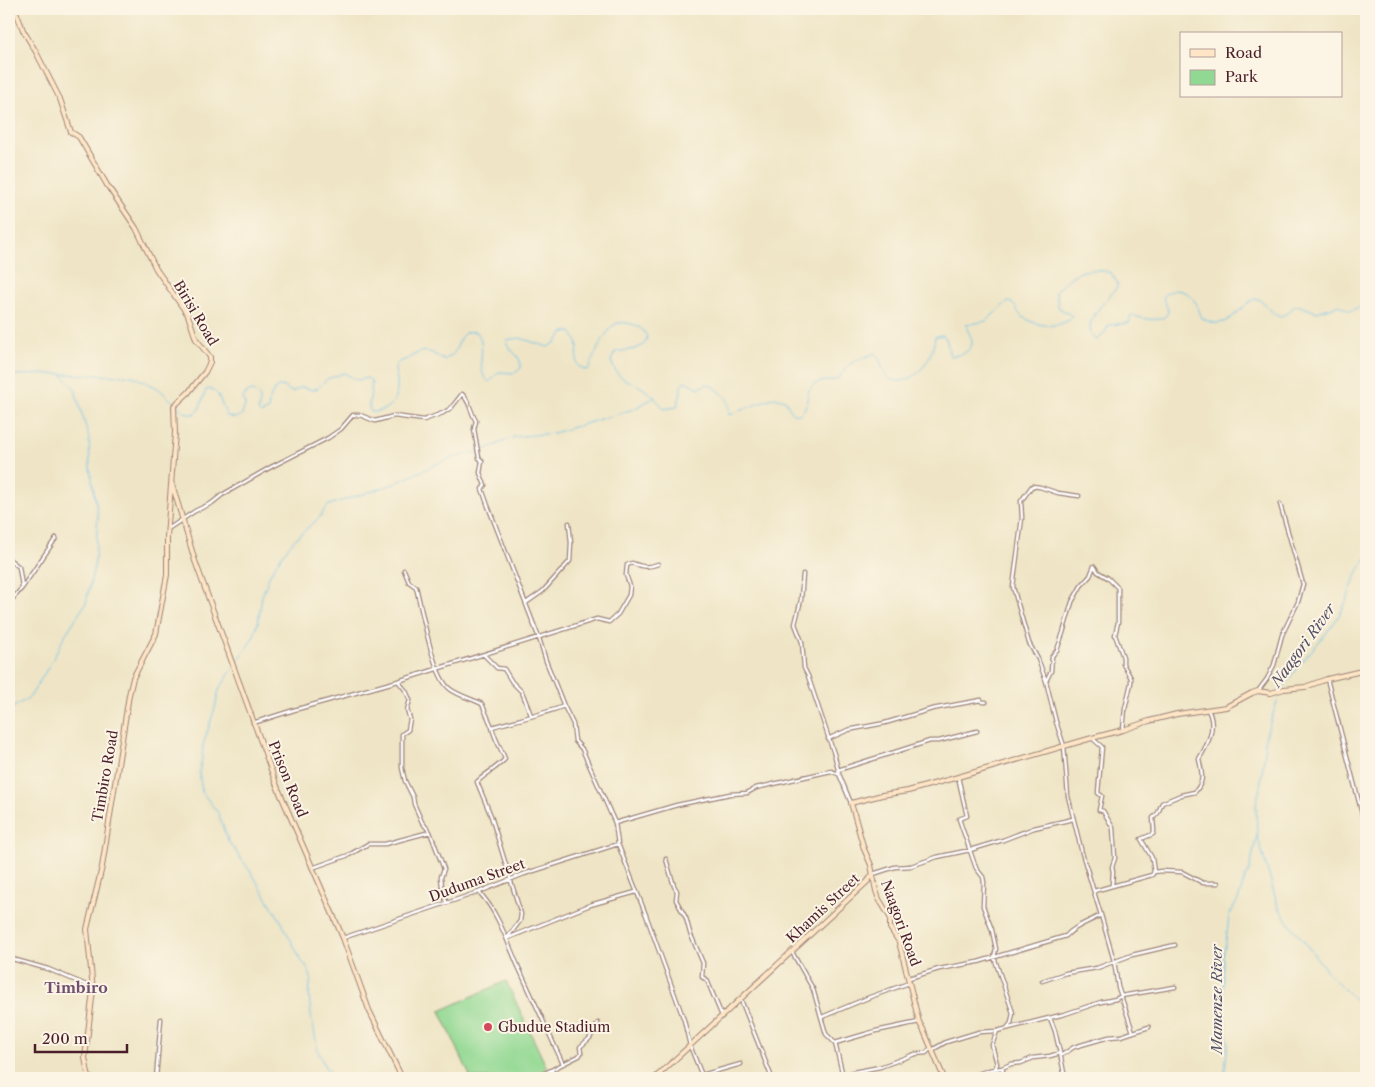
<svg xmlns="http://www.w3.org/2000/svg" width="1375" height="1087" font-family="'Libre Caslon Text',serif">
	<style>
		.green { fill: #91d892; stroke: #6e7c5e }
		.lines { fill: none; stroke-linecap: round; stroke-linejoin: round }
		.stream { stroke: #6cc0e9; stroke-width: 1 }
		.street-casing { stroke: #9c8278; stroke-width: 5 }
		.secondary-casing { stroke: #9c8278; stroke-width: 6 }
		.street { stroke: #fff; stroke-width: 2.5 }
		.secondary { stroke: #fde5c5; stroke-width: 4 }
		.poi-dot { fill: #d1495b; stroke: #fcf5e5; stroke-width: 2 }
		.labels { text-anchor: middle; dominant-baseline: central; stroke-width: 4; stroke-linejoin: round; paint-order: stroke }
		.street-label { font-size: 14px; fill: #4a1f2b; stroke: #fcf5e5 }
		.poi-label { font-size: 14px; fill: #4a1f2b; stroke: #fcf5e5; text-anchor: start }
		.water-label { font-size: 15px; font-style: italic; fill: #544f64; stroke: #fcf5e5 }
		.neighbourhood-label { font-size: 15px; font-weight: bold; fill: #714f70; stroke: #fcf5e5 }
	</style>
	<rect width="100%" height="100%" fill="#fcf5e5"/>
	<filter id="ink" filterUnits="userSpaceOnUse"><feTurbulence type="fractalNoise" baseFrequency=".02" numOctaves="2"/><feDisplacementMap in="SourceGraphic" scale="10" xChannelSelector="R" yChannelSelector="G"/><feConvolveMatrix kernelMatrix="1 2 1 2 8 2 1 2 1" color-interpolation-filters="sRGB"/></filter>
	<filter id="wash" filterUnits="userSpaceOnUse"><feTurbulence type="fractalNoise" baseFrequency=".0096" numOctaves="4" result="noise"/><feDisplacementMap in="SourceGraphic" scale="20" xChannelSelector="R" yChannelSelector="G"/><feGaussianBlur stdDeviation="1.12" result="paint"/><feColorMatrix in="noise" values="0 0 0 0 0 0 0 0 0 0 0 0 0 0 0 0 0 1.4 0 .05"/><feComposite in="paint" operator="in"/></filter>
	<g filter="url(#wash)">
		<rect width="100%" height="100%" fill="#efe5c6"/>
		<path class="green" d="M506 981 547 1068 528 1078H471L440 1011Z"/>
		<g class="lines">
			<path class="stream" d="M9 375 61 374 132 376 158 388 174 403
				M177 406C199 426 200 405 206 390L212 389 218 395 227 416 235 418 242 415 245 405 243 398 246 393 252 391C263 395 260 402 258 411L261 414 268 410C269 400 272 387 282 386L292 392 301 387 313 390 318 388 327 379 344 373 357 380 368 378 372 383 369 406 371 412C390 412 399 398 397 381 397 377 394 371 396 366 397 362 402 361 405 360 413 356 421 349 430 352 435 354 439 358 444 360 447 358 452 356 454 353 461 343 458 329 476 332 489 343 473 369 489 382L499 372 515 373 521 368C521 352 508 353 506 340L520 338 548 347 556 342 564 332H571C583 348 575 349 577 365L585 370 589 369C592 359 606 330 614 325 625 317 656 331 644 344 638 351 623 350 615 352L611 361C619 384 627 377 644 389 652 395 658 401 664 409L677 407 681 392V385L685 381 699 388 707 384C712 385 724 394 727 399 729 402 729 411 729 415L775 397 785 400 792 412 796 415C811 411 804 394 812 386 818 380 828 382 834 380 843 377 843 369 850 364 857 359 868 356 876 353L877 355C881 361 883 373 889 379 893 381 897 381 901 381 921 378 933 356 935 337L942 335 946 338 950 356C958 356 973 352 972 341 971 335 967 331 966 325L986 321 1006 303 1010 302C1017 306 1017 313 1023 317 1038 327 1057 329 1072 318V316L1058 307 1056 291C1072 273 1086 265 1111 273L1118 284C1113 298 1076 321 1096 340L1103 335 1109 325 1129 323 1131 315C1139 318 1166 325 1168 311 1168 306 1163 301 1163 296 1172 287 1186 289 1194 300 1198 305 1199 312 1202 318 1228 334 1236 308 1256 298 1270 304 1267 311 1280 317L1287 313 1295 306H1300L1317 312 1339 305 1350 311 1366 304V301
				M1284 687C1299 661 1322 642 1338 617 1350 598 1353 576 1366 558
				M1278 698 1283 691
				M1277 702 1265 738V752L1260 788 1256 804 1257 835 1278 906 1286 919 1331 976 1366 1011
				M9 710 30 697 52 661 65 635 86 603 88 594 95 562 98 516 90 468 89 438 75 390 71 384 62 375
				M334 1078 325 1067 318 1051 311 1015 309 994 311 977 306 966 302 962 281 921 251 872 228 841 218 813 202 792 199 772 202 759 203 745 215 708 219 690 253 638 258 623 262 596 270 574 285 551 296 538 319 518 327 506 332 504 391 485 448 459 484 450 514 437 554 433 634 409 655 397
				M1224 1078 1228 1042 1223 999V956L1226 942 1229 916 1238 900 1245 878 1249 871 1257 836"/>
		</g>
	</g>
	<g filter="url(#ink)">
		<g class="lines">
			<g class="street-casing">
				<path id="street" d="M168 529 195 511 212 503 222 495 271 467 328 438 341 429 353 415H360L375 421 394 416 424 420 443 413 451 408 462 394C470 401 470 411 476 421L474 429 479 458 482 461 480 473 485 485 482 489 488 506 539 638 546 661 564 706 573 724 575 741 582 749 594 776 615 823 618 844 646 915 684 1020 690 1046 703 1078
					M9 559 19 567 22 586
					M1094 566 1098 572 1108 578 1118 588V622L1115 635 1123 657V664L1131 678V683L1125 709 1123 730
					M404 570 409 582 416 587C422 610 433 677 450 689 459 696 473 699 482 704L492 727C516 720 541 715 564 706
					M803 574 801 600 795 624 802 642 804 668 808 676 835 757 839 774 851 803
					M9 603 22 588 56 538
					M526 603 543 591 570 561 571 543 569 523
					M484 655 497 668 504 669 512 682 522 692 531 715
					M1327 679 1366 829
					M398 681 406 691 410 700 407 710 410 719 408 730 402 734V768L405 781 413 797 414 804 422 822 430 832 444 869 441 877 442 886 446 902
					M1046 681 1051 671 1052 656 1057 650 1063 633 1072 602 1081 586 1090 576 1094 566
					M1258 691 1267 679 1274 665 1282 635 1298 602 1303 584 1280 504
					M253 723 294 710 398 681 597 619 609 622 618 614 629 595 630 586 626 575 627 565 632 563C642 567 648 568 658 564
					M492 727C494 738 501 748 505 759 497 768 486 773 477 782L491 816 521 914 520 921 507 938
					M1092 738 1102 747 1098 793 1102 796 1099 810 1103 811 1113 828 1115 858 1112 867 1113 872 1112 885
					M828 739 848 730 885 723 932 709 981 700 982 702H986
					M838 770 930 741H939L977 731
					M958 777 967 816 959 819 976 868 983 877 984 882 983 906 992 930 996 949 994 957 1013 1013 1011 1023 1007 1028
					M615 823 677 805 730 794 747 793 756 788 804 777 831 771 838 774
					M666 859 674 886 677 891 676 900 686 918 690 933 703 963 702 977 707 980 722 1016
					M312 868 349 855 368 844H385L430 832
					M1154 872 1152 858 1141 839 1153 834 1154 831 1153 818 1158 813 1162 803 1181 795 1195 792C1205 780 1202 774 1199 759 1208 744 1217 727 1208 710
					M873 874 895 867 911 866 937 857 970 850 1003 840 1034 828 1073 819
					M1094 891 1152 875 1154 872 1161 871 1182 872 1203 883H1218
					M479 892C498 912 507 941 518 966 533 999 548 1032 563 1064
					M1101 915 1114 961 1118 987 1133 1032
					M343 938 479 892 524 874 618 844
					M508 938 590 905 636 892
					M792 952 813 989 826 1034 835 1043 843 1076
					M9 958 48 969 91 987
					M909 978 939 969 978 962 1066 936C1074 926 1089 922 1101 915L1082 853 1068 796 1064 746 1056 722 1046 681 1038 659 1029 643 1013 587 1022 518 1021 501 1032 486 1040 487 1058 493 1079 496
					M1042 981 1066 973 1097 968 1132 955 1175 945
					M741 1000 772 1078
					M822 1017 870 997 909 983
					M1050 1018 1055 1031 1060 1053
					M835 1043 876 1031 919 1022
					M932 1050 946 1042 979 1032 997 1031 1065 1014 1101 1002 1116 999 1121 996 1175 987
					M1062 1055 1074 1047 1109 1037 1121 1036 1149 1027
					M1002 1068 1011 1064 1021 1063 1033 1058 1050 1056 1060 1053 1065 1078
					M995 1069 997 1064 992 1045 997 1031
					M552 1070 553 1078
					M702 1075 741 1064
					M156 1078 161 1019
					M535 1078 579 1056 581 1053 580 1047 590 1038 598 1023
					M836 1078 853 1072 880 1067 915 1054 926 1053 931 1048
					M966 1078 989 1070 1002 1068 1005 1078"/>
			</g>
			<g class="secondary-casing">
				<path id="secondary" d="M15 9 23 30 36 52 60 99 71 132 79 137 107 185 136 228 156 269 188 315 196 339 210 357V362L205 372 188 393 174 406 175 433 167 537V575L156 634 133 678 129 695 102 867 87 929 93 990 85 1058 89 1078
					M172 484 195 561 277 786 343 938 369 1010 402 1078
					M655 1078 868 881 872 875
					M944 1078 924 1031 919 1022 899 942 890 928V917L879 899 876 891 871 865 864 849 851 803 882 795 908 791 958 777 1092 738 1123 730 1149 721 1177 714 1226 707 1252 693 1258 691 1271 693 1284 689 1305 687 1327 679 1366 670"/>
			</g>
			<use href="#street" class="street"/>
			<use href="#secondary" class="secondary"/>
		</g>
	</g>
	<circle class="poi-dot" cx="488" cy="1027" r="5"/>
	<g class="labels">
		<g class="street-label">
			<text transform="translate(196 313) rotate(59)">Birisi Road</text>
			<text transform="translate(105 776) rotate(-80)">Timbiro Road</text>
			<text transform="translate(288 779) rotate(68)">Prison Road</text>
			<text transform="translate(477 880) rotate(-20)">Duduma Street</text>
			<text transform="translate(823 908) rotate(-43)">Khamis Street</text>
			<text transform="translate(901 923) rotate(70)">Naagori Road</text>
		</g>
		<g class="poi-label">
			<text x="498" y="1027">Gbudue Stadium</text>
		</g>
		<g class="water-label">
			<text transform="translate(1303 645) rotate(-54)">Naagori River</text>
			<text transform="translate(1216 999) rotate(-90)">Mamenze River</text>
		</g>
		<g class="neighbourhood-label">
			<text x="76" y="987">Timbiro</text>
		</g>
	</g>
	<rect width="1375" height="1087" fill="none" stroke="#fcf5e5" stroke-width="30"/>
	<rect x="1180" y="32" width="162" height="65" fill="#fcf5e5" stroke="#b59f9b"/>
	<rect x="1190" y="49" width="25" height="8" fill="#fde5c5" stroke="#b59f9b"/>
	<text x="1225" y="58" font-size="15" fill="#4a1f2b">Road</text>
	<rect x="1190" y="70" width="25" height="15" fill="#91d892" stroke="#b59f9b"/>
	<text x="1225" y="82" font-size="15" fill="#4a1f2b">Park</text>
	<path d="M35 1044v8h92v-8" fill="none" stroke="#4a1f2b" stroke-width="2.5"/>
	<text x="42" y="1044" font-size="15" fill="#4a1f2b" stroke="#fcf5e5" stroke-width="4" paint-order="stroke">200 m</text>
</svg>
